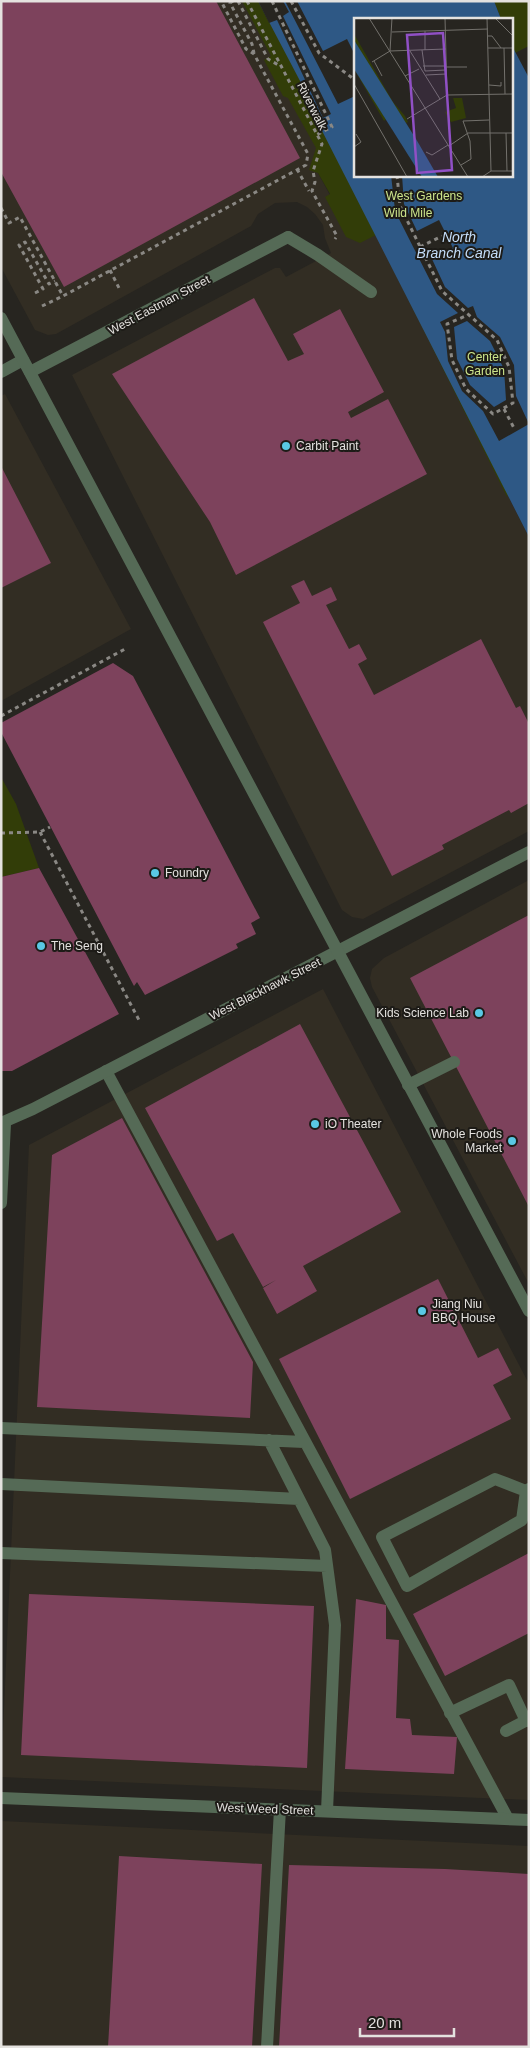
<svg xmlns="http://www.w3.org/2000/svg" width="530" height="2048" font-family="Arial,sans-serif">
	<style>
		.built { fill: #322d23 }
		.green { fill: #323d08 }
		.water { fill: #2e5885 }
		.pier { fill: #272520; fill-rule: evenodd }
		.building { fill: #7d425c }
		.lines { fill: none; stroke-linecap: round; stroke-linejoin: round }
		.path { stroke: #8a8884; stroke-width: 3; stroke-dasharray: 4 4; stroke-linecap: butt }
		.service { stroke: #556a56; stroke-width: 12 }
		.minor { stroke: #556a56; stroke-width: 12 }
		.tertiary { stroke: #556a56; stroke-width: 12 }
		.poi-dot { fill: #59c8e4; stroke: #1d1b17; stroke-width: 2 }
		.labels { text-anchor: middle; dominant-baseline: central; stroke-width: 4; stroke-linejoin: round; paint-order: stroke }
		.street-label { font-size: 12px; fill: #e4e2df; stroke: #1d1b17 }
		.park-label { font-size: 12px; fill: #cce58b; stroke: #1d1b17 }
		.poi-label { font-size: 12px; fill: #e4e2df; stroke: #1d1b17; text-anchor: start }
		.water-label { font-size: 14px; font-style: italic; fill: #c4ddf9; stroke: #1d1b17 }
		.inset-road { fill: none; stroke: #73716c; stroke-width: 1 }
		.view { fill: #9050c5; fill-opacity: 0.15; stroke: #9050c5; stroke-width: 2.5 }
		.inset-edge { fill: none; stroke: #e4e2df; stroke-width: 2.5 }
	</style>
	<rect width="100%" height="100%" fill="#272520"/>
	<path class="built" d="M1 1H258L320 119 318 173 351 234 376 235 529 537V831L363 919 352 917 342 910 72 375 275 268H280L286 277 331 253 325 238 323 225 315 214 307 207 297 202 275 203 258 214 251 226 56 334 48 335 35 330 1 267Z
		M5 394 131 629 1 701V396Z
		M529 880V1284L372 987 370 978 372 969 384 958Z
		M323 989 529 1384V1800L1 1777 29 1145Z
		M1 1821 529 1846V2047H1Z"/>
	<path class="green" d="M242 1H315L355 175H445L529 422 507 497 376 235 360 243 346 237 325 197 330 194 318 173 309 170 316 148 288 98 283 96 264 60 271 56Z
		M494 1H529V46L515 53 511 44V19H501Z
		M1 777 16 804 39 868 1 877Z"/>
	<path class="water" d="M258 1H494L501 19H355V175H511V44L529 78V537L317 121 320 119Z"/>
	<path class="pier" d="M258 1H283L289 12 283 16 331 114 323 118 277 20 269 23Z
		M285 1H297L323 51 347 39 355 55V96L338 104Z
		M391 175H402L404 204 417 231 439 220 453 248 432 259 445 287 468 308 473 306 477 317 500 337 514 365 516 396 529 424 499 441 483 411 462 391 448 361 445 332 440 322 458 313 437 294 399 219 395 210ZM467 321 490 341 504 369 506 400 494 407 470 385 457 359 454 327Z"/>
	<path class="building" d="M1 1H216L300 158 64 287 1 172Z
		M254 298 288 361 304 354 293 334 340 309 384 392 348 412 351 418 388 399 427 474 236 575 210 522 112 374Z
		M1 466 51 563 1 588Z
		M304 580 312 596 331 587 337 600 326 605 349 649 359 644 367 659 358 664 374 695 481 639 516 708 520 706 529 724V803L511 813 509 810 442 845 444 849 392 876 263 622 300 603 291 586Z
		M113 663 133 676 260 918 251 923 256 934 236 944 238 948 145 995 137 982 134 986 1 732V723Z
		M39 868 119 1014 12 1071H1V877Z
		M529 915V1207L410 978Z
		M300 1024 401 1212 303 1266 317 1291 277 1314 263 1288 276 1280 263 1287 233 1233 217 1241 145 1108Z
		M122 1118 253 1362 250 1418 37 1407 52 1155Z
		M438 1279 478 1358 498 1348 512 1375 493 1385 511 1419 350 1499 279 1359Z
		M529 1553V1633L445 1676 413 1614Z
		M29 1594 314 1606 307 1768 21 1755Z
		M356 1599 386 1605V1639L399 1640 396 1718 410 1719 412 1735 457 1737 454 1774 345 1769Z
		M119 1856 262 1864 252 2047H108Z
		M289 1865 445 1869 529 1874V2047H279Z"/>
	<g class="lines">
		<path class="path" d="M233 1 230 3 252 44 254 53
			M238 1 268 59 280 66
			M247 1 322 144 313 171 315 182 312 191 337 236 335 239
			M272 1 332 127 316 135
			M291 1 319 53 355 80
			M297 169 309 191
			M397 175 400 206 442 291 497 340 509 367 513 403 493 414 466 389 452 360 447 324 468 315
			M1 208 9 223 20 217 63 296 306 165 308 154 254 54 246 49 221 1
			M420 247 442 236
			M110 270 120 290
			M35 293 43 289 19 245 25 242 49 284 55 281
			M42 306 63 296
			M504 409 514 428
			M1 716 125 649
			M40 832 140 1022
			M1 833 40 832 50 827"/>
		<path class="service" d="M288 237 318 255 371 292
			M106 1071 508 1819
			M408 1085 454 1062
			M1 1428 304 1442
			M269 1440 325 1550 335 1625 327 1811
			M1 1484 299 1499
			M526 1491 522 1520 407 1586 382 1537 495 1479 526 1491 529 1489
			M1 1553 327 1566
			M450 1713 509 1685 526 1721
			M506 1731 529 1719
			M267 2047 280 1809"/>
		<path class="minor" d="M1 372 23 360
			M30 372 288 237
			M1 1123 33 1109 529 852
			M1 1203 5 1124
			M1 1798 529 1820"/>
		<path class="tertiary" d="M1 318 529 1311"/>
	</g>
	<g class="poi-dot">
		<circle cx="286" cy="446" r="5"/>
		<circle cx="155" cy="873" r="5"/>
		<circle cx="41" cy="946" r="5"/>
		<circle cx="479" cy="1013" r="5"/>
		<circle cx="315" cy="1124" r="5"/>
		<circle cx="512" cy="1141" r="5"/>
		<circle cx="422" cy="1311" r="5"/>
	</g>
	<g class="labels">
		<g class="street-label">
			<text transform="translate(312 106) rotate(63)">Riverwalk</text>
			<text transform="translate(159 305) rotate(-28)">West Eastman Street</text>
			<text transform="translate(265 989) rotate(-27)">West Blackhawk Street</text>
			<text transform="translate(265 1809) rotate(2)">West Weed Street</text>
		</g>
		<g class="park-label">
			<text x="424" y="196">West Gardens</text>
			<text x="408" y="213">Wild Mile</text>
			<text x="485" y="357">Center<tspan x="485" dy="14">Garden</tspan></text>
		</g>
		<g class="poi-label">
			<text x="296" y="446">Carbit Paint</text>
			<text x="165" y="873">Foundry</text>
			<text x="51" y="946">The Seng</text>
			<text x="469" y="1013" text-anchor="end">Kids Science Lab</text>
			<text x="325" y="1124">iO Theater</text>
			<text x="502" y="1134" text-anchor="end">Whole Foods<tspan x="502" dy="14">Market</tspan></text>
			<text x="432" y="1304">Jiang Niu<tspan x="432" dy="14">BBQ House</tspan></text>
		</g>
		<g class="water-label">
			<text x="459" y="237">North<tspan x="459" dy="16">Branch Canal</tspan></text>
		</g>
	</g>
	<g transform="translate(354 18)">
		<rect width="159" height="159" fill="#272520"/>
		<path d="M0 16 39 84 51 98 54 104 52 105 18 55 0 22ZM0 51 22 84 32 101 30 103ZM99 80H108L112 100 97 104 93 98 91 94 102 90Z" fill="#323d08"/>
		<path d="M0 22 62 121 84 159H68L0 51Z" fill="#2e5885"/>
		<path class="inset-road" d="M15 0 114 159M91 0 93 77M133 0 137 153M141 0 159 18M71 13V32M38 14 134 11M134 18H138L147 30M134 30H159M150 30 151 76M68 32 71 53M36 33 38 0M56 33 86 81M20 43 28 58M18 44 36 33 92 31M69 48H92M92 49H113M71 53 92 52M72 57 92 56M51 58 65 51M0 66 53 159M135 67 147 68V64M53 101 93 77 159 76M152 115 153 153M95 128 114 115H159M0 129 7 124 2 116M72 134 78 137 94 127M107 147 117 141 116 123 109 103 135 102M128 159 137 153H159"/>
		<path class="view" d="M89 15 98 152 63 155 53 17Z"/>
		<rect width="159" height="159" class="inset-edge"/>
	</g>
	<rect width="530" height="2048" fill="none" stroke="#e4e2df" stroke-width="5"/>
	<path d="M360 2028v8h94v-8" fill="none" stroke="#e4e2df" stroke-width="2.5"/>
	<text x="368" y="2028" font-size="15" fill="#e4e2df" stroke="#1d1b17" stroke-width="4" paint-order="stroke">20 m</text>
</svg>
